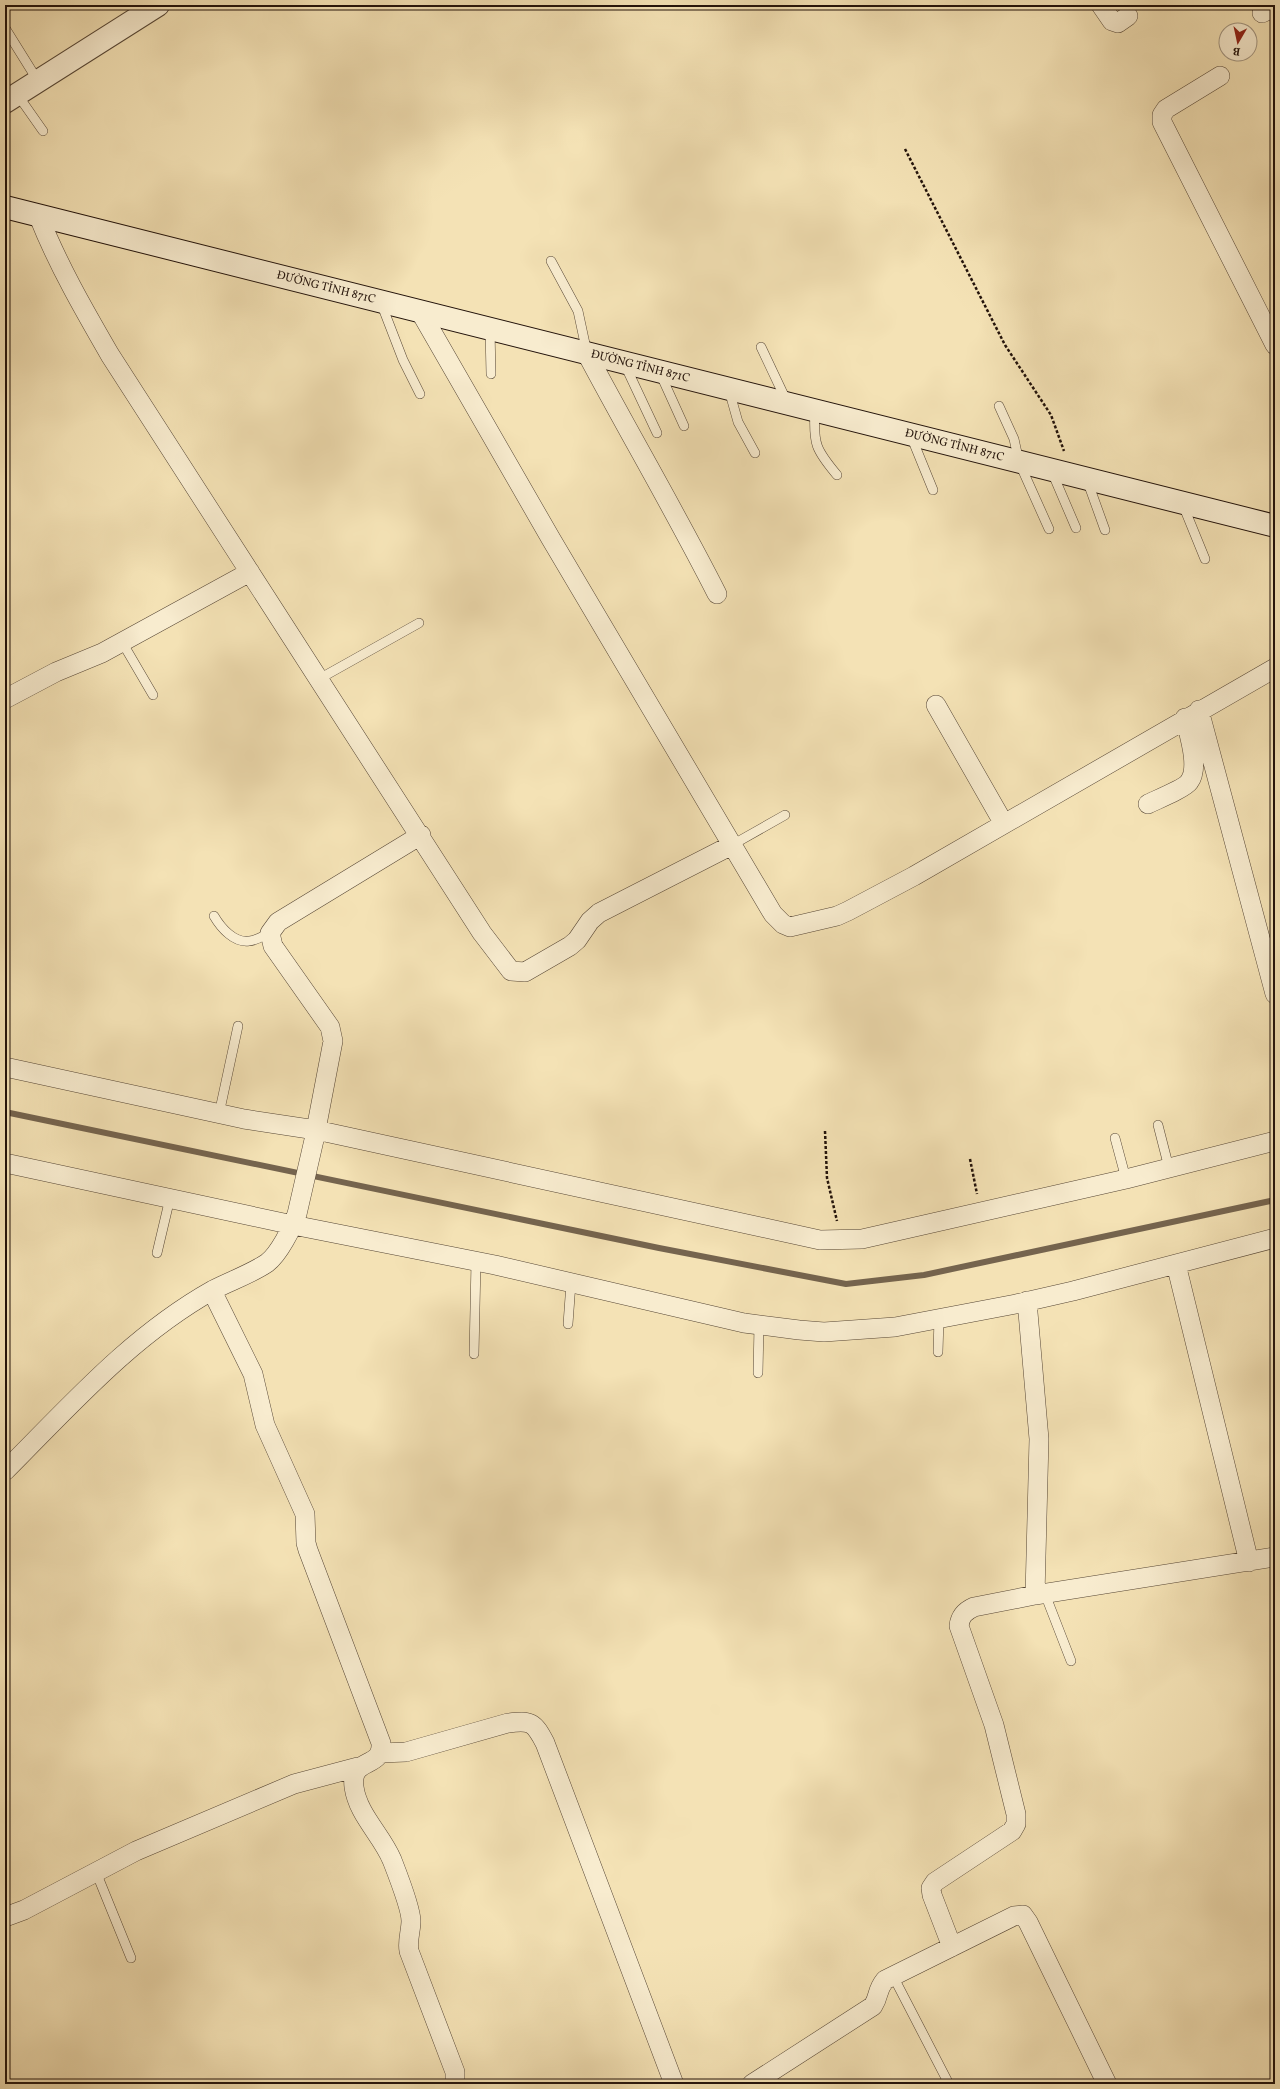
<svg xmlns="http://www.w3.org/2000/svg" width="1280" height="2089" font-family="Vollkorn,serif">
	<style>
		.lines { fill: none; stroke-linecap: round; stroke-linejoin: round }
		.stream { stroke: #75644e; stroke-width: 6 }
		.service-casing { stroke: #564635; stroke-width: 10 }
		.minor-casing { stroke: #564635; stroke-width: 20 }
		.tertiary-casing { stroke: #564635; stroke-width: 24 }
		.secondary-casing { stroke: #22120a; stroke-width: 24 }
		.path { stroke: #22120a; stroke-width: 2.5; stroke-dasharray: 3 2; stroke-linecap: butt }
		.service { stroke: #f8eccf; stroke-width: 9 }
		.minor { stroke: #f8eccf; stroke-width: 19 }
		.tertiary { stroke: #f8eccf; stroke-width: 22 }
		.secondary { stroke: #f8eccf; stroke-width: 22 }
		.labels { text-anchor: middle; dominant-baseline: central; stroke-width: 3; stroke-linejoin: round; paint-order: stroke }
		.street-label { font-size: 12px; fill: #22120a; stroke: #f8eccf }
	</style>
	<rect width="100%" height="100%" fill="#f4e2b5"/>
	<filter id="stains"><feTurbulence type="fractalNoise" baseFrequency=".005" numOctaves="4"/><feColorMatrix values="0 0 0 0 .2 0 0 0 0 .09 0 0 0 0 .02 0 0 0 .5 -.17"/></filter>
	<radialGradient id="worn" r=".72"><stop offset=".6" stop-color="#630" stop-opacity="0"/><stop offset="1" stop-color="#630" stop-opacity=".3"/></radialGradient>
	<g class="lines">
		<path class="stream" d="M5 1112 659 1248 846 1284 924 1275 1275 1200"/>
		<g class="service-casing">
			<path id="service" d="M5 28 38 81
				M17 94 43 131
				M551 261 578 311 587 353
				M381 303 403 360 420 394
				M490 330 491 374
				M761 347 787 402
				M625 365 657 433
				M660 373 684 426
				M729 390 738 422 755 453
				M999 406 1014 439 1019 462 1049 529
				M815 411C813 444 816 450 837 475
				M911 436 933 490
				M1052 472 1076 528
				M1087 480 1105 530
				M1183 505 1205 559
				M122 642 153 695
				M319 679 419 623
				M732 845 785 815
				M214 916C221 928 234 943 249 941 256 941 264 935 270 933
				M219 1114 238 1026
				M1158 1125 1169 1168
				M1115 1138 1126 1179
				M157 1253 170 1198
				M568 1324 571 1283
				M938 1352 939 1318
				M474 1354 476 1262
				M758 1373 759 1325
				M1045 1594 1071 1661
				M96 1872 131 1958
				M893 1976 949 2084"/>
		</g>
		<g class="minor-casing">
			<path id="minor" d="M1101 5 1112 21 1118 23 1128 16
				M1262 13 1275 7
				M1220 76 1166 109 1162 115V122L1275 345
				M39 217C58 265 84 310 110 355L482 933 511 971 525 972 570 946 577 940 590 921 599 913 732 845
				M421 313 551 539 773 914 783 924 790 927 837 916 848 911 914 876 1275 668
				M587 354C630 435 676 513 717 594
				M5 699 56 672 102 653 250 572
				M936 705 1004 824
				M1199 710 1275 994
				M1148 804C1156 800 1185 788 1189 782 1200 768 1189 735 1185 718
				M5 1067 244 1119 316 1130 820 1240 862 1239 1126 1179 1275 1141
				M5 1163 293 1225 495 1265 744 1323 799 1330 824 1332 895 1327 1016 1304 1073 1291 1275 1238
				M1176 1264 1249 1562
				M212 1291 253 1374 265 1425 305 1514 306 1543 308 1550 381 1743C383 1770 350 1756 354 1787 358 1815 381 1834 392 1860 397 1873 411 1908 411 1921 411 1931 407 1941 409 1951L455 2072V2084
				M1027 1301 1039 1439 1035 1595
				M5 1471C70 1406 131 1336 213 1290 230 1281 251 1274 267 1263 279 1254 292 1228 297 1214L314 1140 333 1041 330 1027 273 946 270 933 278 922 421 835
				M381 1753 406 1752 508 1723C531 1720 534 1722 545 1743L674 2084
				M5 1917 24 1910 136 1851 294 1784 358 1767
				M952 1947 932 1895 931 1888 935 1882 1012 1831 1016 1824V1814L994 1725 959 1626C960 1616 965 1611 974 1607L1035 1595 1275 1557
				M752 2084 873 2006C880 1995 876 1991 885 1980L1014 1916 1023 1915 1028 1922 1107 2084"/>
		</g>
		<g class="tertiary-casing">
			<path id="tertiary" d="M5 102 158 5"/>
		</g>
		<g class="secondary-casing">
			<g id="secondary">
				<path id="s1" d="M5 207 1275 526"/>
			</g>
		</g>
		<path class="path" d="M905 149 1005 345 1051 415 1064 451
			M825 1131 827 1178 837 1221
			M970 1159 977 1194"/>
		<use href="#service" class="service"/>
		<use href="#minor" class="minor"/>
		<use href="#tertiary" class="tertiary"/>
		<use href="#secondary" class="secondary"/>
	</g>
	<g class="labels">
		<g class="street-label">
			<text stroke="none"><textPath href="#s1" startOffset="331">ĐƯỜNG TỈNH 871C</textPath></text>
			<text stroke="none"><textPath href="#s1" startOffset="655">ĐƯỜNG TỈNH 871C</textPath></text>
			<text stroke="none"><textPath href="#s1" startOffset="979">ĐƯỜNG TỈNH 871C</textPath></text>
		</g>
	</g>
	<rect width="1280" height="2089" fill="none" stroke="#f4e2b5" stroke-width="20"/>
	<rect x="6" y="6" width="1268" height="2077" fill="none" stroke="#22120a" stroke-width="2"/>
	<rect x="10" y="10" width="1260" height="2069" fill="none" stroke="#22120a"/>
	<g transform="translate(1238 42) rotate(189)"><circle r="19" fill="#f8eccf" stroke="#a29580"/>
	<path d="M0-3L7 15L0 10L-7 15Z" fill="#8f2418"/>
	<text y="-6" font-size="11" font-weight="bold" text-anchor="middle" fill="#22120a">B</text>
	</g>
	<rect width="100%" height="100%" filter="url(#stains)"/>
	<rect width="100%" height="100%" fill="url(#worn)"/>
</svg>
